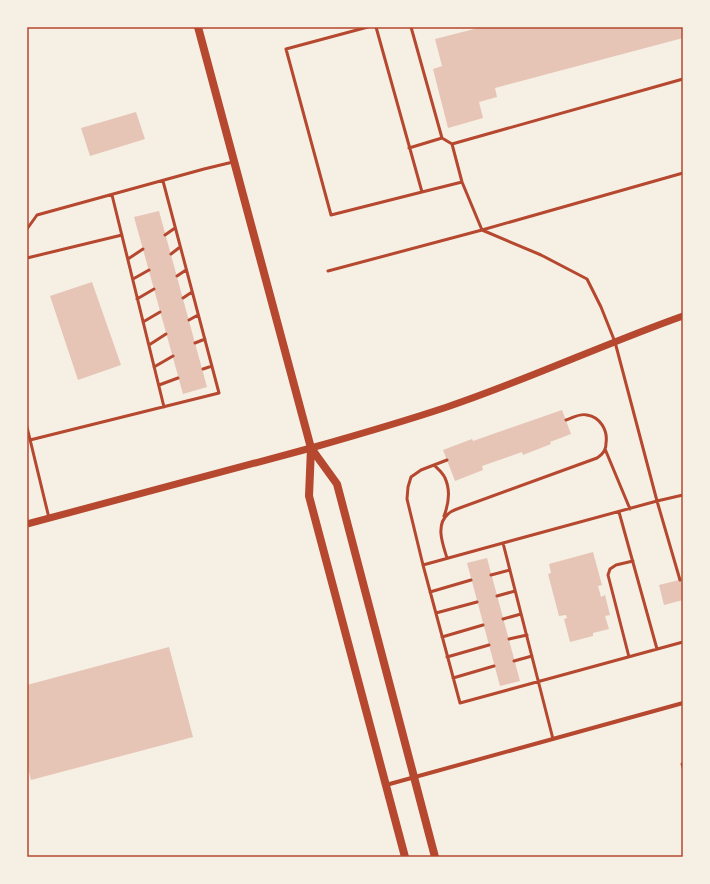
<svg xmlns="http://www.w3.org/2000/svg" width="710" height="884" font-family="Mulish,sans-serif">
	<style>
		.building { fill: #e6c5b7 }
		.lines { fill: none; stroke-linecap: round; stroke-linejoin: round }
		.service { stroke: #b5482f; stroke-width: 3 }
		.minor { stroke: #b5482f; stroke-width: 4 }
		.tertiary { stroke: #b5482f; stroke-width: 7 }
		.secondary { stroke: #b5482f; stroke-width: 8 }
		.neatline { fill: none; stroke: #b5482f; stroke-width: 1.5 }
	</style>
	<rect width="100%" height="100%" fill="#f6efe4"/>
	<path class="building" d="M482 27H683V38L495 88 497 97 479 102 483 118 448 128 433 69 442 66 435 39Z
		M136 112 145 139 90 156 81 128Z
		M159 211 207 387 183 394 134 217Z
		M92 282 121 365 78 380 50 296Z
		M562 410 571 434 550 442 551 444 523 455 522 452 482 466 483 470 455 481 443 450 472 439 473 441Z
		M593 552 602 585 598 586 601 597 605 595 610 615 605 616 609 629 593 633V636L570 642 564 619 567 618 566 615 559 616 548 574 551 573 549 564Z
		M487 558 520 681 500 686 467 563Z
		M683 579V600L664 605 659 585Z
		M169 647 193 737 31 780 27 765V685Z"/>
	<g class="lines">
		<path class="service" d="M368 27 286 49 331 215 422 192 376 27
			M411 27 442 138
			M409 148 442 138 452 144 683 79
			M462 182 482 230 541 255 587 279 601 307 615 342 657 501 503 543 553 739
			M422 192 462 182 452 144
			M112 195 164 407
			M27 229 37 215 204 169 233 162
			M165 235 175 228
			M171 254 180 247
			M27 258 122 235
			M128 259 143 249
			M328 271 482 230 683 173
			M177 276 186 270
			M133 279 149 270
			M183 298 192 292
			M137 299 154 289
			M189 320 198 315
			M143 322 160 312
			M195 343 205 339
			M149 345 166 334
			M154 367 173 356
			M203 369 212 366
			M159 385 178 378
			M27 427 49 518
			M30 440 219 393 163 181
			M605 449 630 509
			M434 465C438 469 443 473 445 478 451 491 449 503 444 516
			M619 512 657 649
			M503 543 423 565 460 703 683 642
			M447 558C443 545 435 525 448 514 450 512 454 510 457 509L597 458C600 456 604 452 605 449 606 447 606 445 606 443 608 430 600 417 587 415 580 413 572 418 566 420
			M423 565 407 499 408 487 411 477 421 470 447 460
			M491 575 510 570
			M680 580 657 501 683 495
			M430 592 471 580
			M497 596 515 591
			M436 613 477 602
			M503 619 521 614
			M442 637 483 625
			M509 639 527 635
			M447 657 489 645
			M629 657 608 575 610 569 616 565 633 561
			M514 661 532 656
			M453 678 494 666
			M683 764H682L683 767"/>
		<path class="minor" d="M386 785 683 703"/>
		<path class="tertiary" d="M27 524C122 499 217 474 311 448 357 435 402 422 447 407 527 380 604 344 683 316"/>
		<path class="secondary" d="M198 27 311 448 309 496 405 857
			M311 448 337 484 435 857"/>
	</g>
	<rect width="710" height="884" fill="none" stroke="#f6efe4" stroke-width="56"/>
	<rect x="28" y="28" width="654" height="828" class="neatline"/>
</svg>
